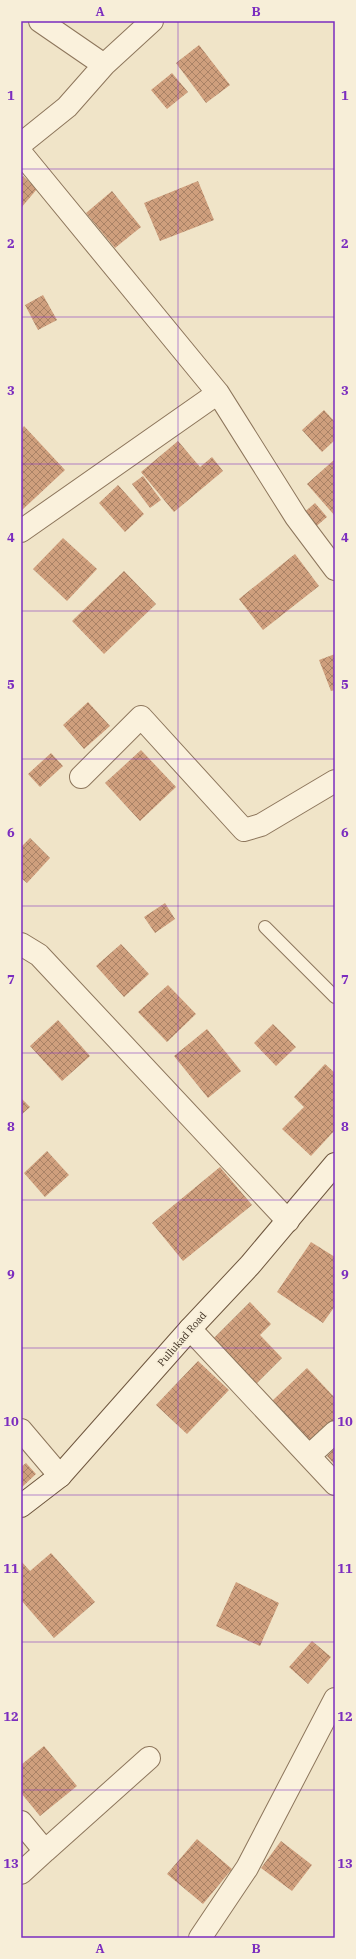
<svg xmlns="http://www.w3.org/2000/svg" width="356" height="1959" font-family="'IBM Plex Serif',serif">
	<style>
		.building { fill: url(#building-cross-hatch) }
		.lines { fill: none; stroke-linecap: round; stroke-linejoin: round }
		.lane-casing { stroke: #8d765c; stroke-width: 14 }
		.street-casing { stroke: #8d765c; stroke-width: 24 }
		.secondary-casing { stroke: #6f573f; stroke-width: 24 }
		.lane { stroke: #faf1dc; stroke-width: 12 }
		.street { stroke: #faf1dc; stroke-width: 22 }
		.secondary { stroke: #faf1dc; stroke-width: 22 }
		.grid { fill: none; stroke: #7b2cbf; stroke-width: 1; stroke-opacity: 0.55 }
		.labels { text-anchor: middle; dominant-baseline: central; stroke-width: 3.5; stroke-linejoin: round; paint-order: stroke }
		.street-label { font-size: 10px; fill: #3d2e20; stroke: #f7eed8 }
		.neatline { fill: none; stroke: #7b2cbf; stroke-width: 1.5 }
		.grid-label { font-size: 13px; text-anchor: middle; font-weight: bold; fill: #7b2cbf }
	</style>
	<defs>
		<pattern id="building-cross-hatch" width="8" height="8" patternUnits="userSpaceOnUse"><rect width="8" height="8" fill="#cf9f7d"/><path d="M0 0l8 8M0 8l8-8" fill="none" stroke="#a98266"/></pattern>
	</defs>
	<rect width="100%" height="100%" fill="#f0e4c8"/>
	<path class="building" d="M199 45 230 85 206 103 176 63Z
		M172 73 188 92 167 109 151 90Z
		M23 176 37 189 21 208V178Z
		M198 181 214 220 160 241 144 203Z
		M112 191 141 227 115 248 86 213Z
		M43 295 57 320 38 330 25 305Z
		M324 410 335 422V440L322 452 302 430Z
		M24 426 65 470 21 511V430Z
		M178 441 200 467 212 457 223 471 174 512 141 472Z
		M335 459V516L307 484Z
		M143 476 161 500 150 508 132 484Z
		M118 485 144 514 125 532 99 503Z
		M315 503 327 517 313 529 301 515Z
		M63 538 97 569 67 601 33 569Z
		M295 554 319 586 263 630 239 599Z
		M124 571 156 604 104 654 72 621Z
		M335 654V690L331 691 319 660Z
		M88 702 110 726 84 749 63 725Z
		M141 750 176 787 140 821 105 783Z
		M51 753 63 766 40 787 28 774Z
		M30 838 50 858 27 883 21 878V847Z
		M165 903 175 919 155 933 144 917Z
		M121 944 149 974 124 997 96 966Z
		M168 985 196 1014 167 1042 138 1012Z
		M58 1020 90 1056 62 1081 30 1046Z
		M273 1024 296 1047 276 1066 254 1043Z
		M207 1029 241 1071 208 1098 174 1056Z
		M325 1064 335 1073V1130L311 1156 282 1129 304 1107 294 1097Z
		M21 1098 30 1107 21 1115Z
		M47 1151 69 1175 45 1197 24 1173Z
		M220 1167 252 1205 183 1261 152 1223Z
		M311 1242 335 1257V1306L323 1323 277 1292Z
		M250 1302 271 1324 260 1335 282 1358 254 1386 210 1342Z
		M198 1361 229 1390 187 1434 156 1405Z
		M307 1368 335 1398V1421L310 1444 272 1401Z
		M335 1448V1465L327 1456Z
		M26 1463 36 1474 21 1488V1467Z
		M51 1553 95 1602 54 1638 21 1600V1561L30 1571Z
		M236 1582 279 1603 260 1646 216 1626Z
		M312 1641 331 1657 308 1684 289 1667Z
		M44 1746 77 1786 40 1816 21 1793V1765Z
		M197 1839 232 1869 203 1904 167 1874Z
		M281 1841 312 1865 292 1891 261 1868Z"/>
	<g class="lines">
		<g class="lane-casing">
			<path id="lane" d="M265 927 335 997"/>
		</g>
		<g class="street-casing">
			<path id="street" d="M40 21 104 65 152 21
				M21 144 67 107 104 65
				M21 153 218 393 296 517 335 569
				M21 531 218 393
				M81 777 141 717 244 830 261 825 335 781
				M21 944 39 955 288 1221
				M190 1329 335 1484
				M21 1430 60 1476
				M309 1456 335 1432
				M21 1822 45 1851 21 1873
				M45 1851 149 1758
				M200 1938 247 1868 335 1699"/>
		</g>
		<g class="secondary-casing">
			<path id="secondary" d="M21 1506 60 1476 190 1329 250 1265 335 1164"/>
		</g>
		<use href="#lane" class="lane"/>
		<use href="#street" class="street"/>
		<use href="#secondary" class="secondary"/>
	</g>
	<path class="grid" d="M178 21V1938M21 169H335M21 317H335M21 464H335M21 611H335M21 759H335M21 906H335M21 1053H335M21 1200H335M21 1348H335M21 1495H335M21 1642H335M21 1790H335"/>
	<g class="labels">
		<g class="street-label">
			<text transform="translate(182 1339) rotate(-49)">Pullukad Road</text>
		</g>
	</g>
	<rect width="356" height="1959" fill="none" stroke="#f7eed8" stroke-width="44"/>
	<rect x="22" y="22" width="312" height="1915" class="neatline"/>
	<g class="grid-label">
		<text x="100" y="16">A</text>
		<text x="256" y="16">B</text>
		<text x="11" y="100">1</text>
		<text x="345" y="100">1</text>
		<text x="11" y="248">2</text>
		<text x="345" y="248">2</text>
		<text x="11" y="395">3</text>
		<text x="345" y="395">3</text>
		<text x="11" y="542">4</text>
		<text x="345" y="542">4</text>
		<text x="11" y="689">5</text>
		<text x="345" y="689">5</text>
		<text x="11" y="837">6</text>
		<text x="345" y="837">6</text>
		<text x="11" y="984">7</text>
		<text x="345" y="984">7</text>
		<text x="11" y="1131">8</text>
		<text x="345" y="1131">8</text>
		<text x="11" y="1279">9</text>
		<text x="345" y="1279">9</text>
		<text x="11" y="1426">10</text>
		<text x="345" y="1426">10</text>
		<text x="11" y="1573">11</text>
		<text x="345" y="1573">11</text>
		<text x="11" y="1721">12</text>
		<text x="345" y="1721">12</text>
		<text x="11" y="1868">13</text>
		<text x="345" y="1868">13</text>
		<text x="100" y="1953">A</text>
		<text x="256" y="1953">B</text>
	</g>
</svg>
